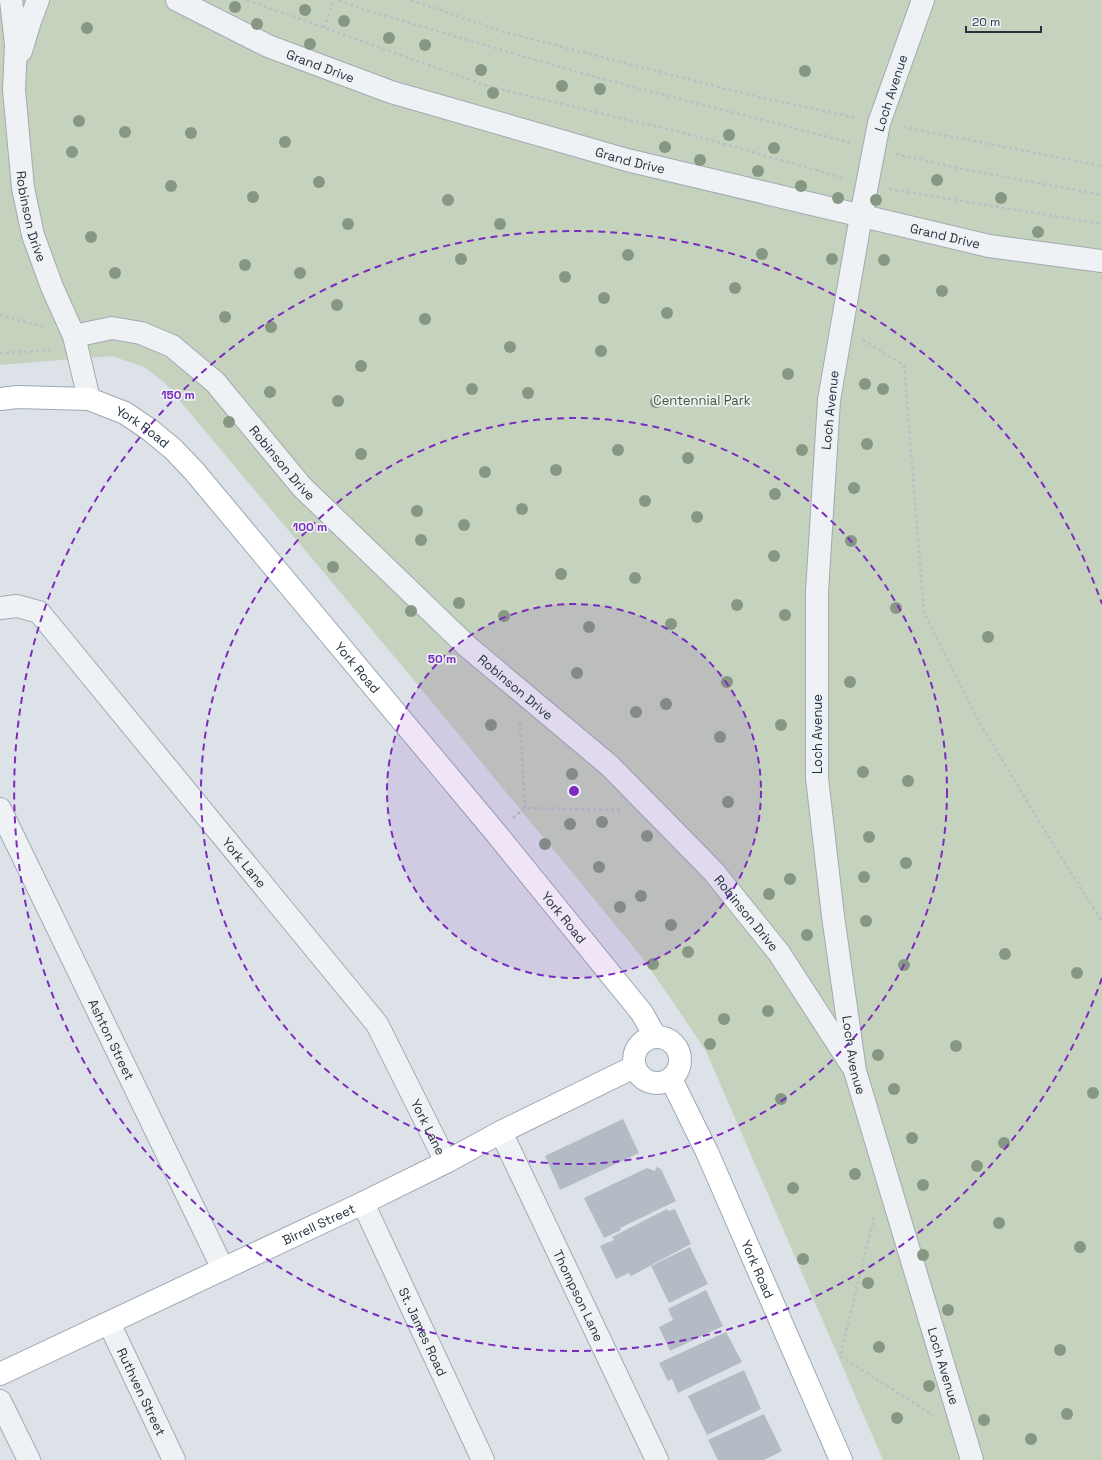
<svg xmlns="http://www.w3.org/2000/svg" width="1102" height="1460" font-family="'Space Grotesk',sans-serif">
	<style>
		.green { fill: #c5d2bd }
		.building { fill: #b3bcc4 }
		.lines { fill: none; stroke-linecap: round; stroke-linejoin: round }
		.minor-casing { stroke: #a1aab1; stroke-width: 24 }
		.major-casing { stroke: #9ba8b4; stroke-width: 24 }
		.path { stroke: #bac0c5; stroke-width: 2.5; stroke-dasharray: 3 3; stroke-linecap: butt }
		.minor { stroke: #eff2f5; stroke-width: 22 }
		.major { stroke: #fff; stroke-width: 22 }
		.tree { fill: #869883 }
		.ring { fill: none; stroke: #7b2cbf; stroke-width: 2; stroke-dasharray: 7 5 }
		.labels { text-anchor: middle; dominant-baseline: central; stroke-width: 3.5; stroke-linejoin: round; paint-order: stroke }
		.street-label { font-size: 13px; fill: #25323e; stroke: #ebf1f5 }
		.park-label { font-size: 13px; fill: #3f5b32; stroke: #ebf1f5 }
		.centre { fill: #7b2cbf; stroke: #ebf1f5; stroke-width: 2 }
		.ring-label { font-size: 12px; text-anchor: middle; font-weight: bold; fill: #7b2cbf; stroke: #ebf1f5; stroke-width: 3.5; stroke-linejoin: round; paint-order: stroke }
	</style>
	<rect width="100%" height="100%" fill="#dce2e7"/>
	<path class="green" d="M0 0H1102V1460H883L706 1051 673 1002 640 955 403 667 164 382 144 367 112 356 0 365Z"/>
	<path class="building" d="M623 1119 639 1153 560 1190 545 1156Z
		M656 1167 661 1169 676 1201 620 1228 621 1230 604 1238 584 1198 647 1168 655 1171Z
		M667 1209 668 1211 675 1209 691 1244 631 1276 629 1273 616 1279 600 1246 614 1240 612 1237Z
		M690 1247 708 1284 669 1303 651 1266Z
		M706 1290 723 1326 670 1351 659 1327 673 1320 668 1309Z
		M726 1332 742 1362 678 1393 672 1379 668 1381 659 1363Z
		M744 1370 761 1409 707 1435 688 1396Z
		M764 1414 782 1451 764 1460H718L708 1440Z"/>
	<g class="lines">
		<g class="minor-casing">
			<g id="minor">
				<path id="s1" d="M11 0 16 45 14 90 23 188 33 235 52 287 74 336 89 399"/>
				<path id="s2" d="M177 0 268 46 391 92 627 160 989 246 1102 261"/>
				<path id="s3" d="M923 0 879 123 861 216 829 400 817 592V778L833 916 855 1071 972 1460"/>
				<path d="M21 51 30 21 38 0"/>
				<path id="s4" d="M74 336 112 328 141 333 172 346 215 382 302 487 468 647 610 766 713 871 779 953 851 1064"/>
				<path id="s5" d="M0 608 17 606 39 612 377 1024 446 1162"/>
				<path id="s6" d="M0 809 223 1269"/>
				<path id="s7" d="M501 1132 657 1460"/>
				<path id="s8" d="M363 1203 483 1460"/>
				<path id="s9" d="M109 1323 174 1460"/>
				<path d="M0 1401 29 1460"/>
			</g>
		</g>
		<g class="major-casing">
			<g id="major">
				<path id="s10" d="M0 399 17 397 89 399 125 413 150 430 173 449 194 471 495 832 642 1013 655 1036"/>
				<circle cx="657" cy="1060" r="23"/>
				<path id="s11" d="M671 1079 707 1152 841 1460"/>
				<path id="s12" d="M0 1374 363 1203 446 1162 501 1132 634 1067"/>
			</g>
		</g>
		<path class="path" d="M247 0 487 86 696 136 844 178
			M339 0 362 9 584 74 851 143
			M411 0 504 32 758 97 857 118
			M324 28 334 0
			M903 127 1102 166
			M896 154 947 166 1102 195
			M889 189 1102 224
			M0 315 44 327
			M863 340 904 365 924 613 976 716 1040 823 1102 922
			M0 353 53 350
			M520 722 525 808
			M513 818 525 808 620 810
			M874 1217 840 1356 933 1415"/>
		<use href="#minor" class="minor"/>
		<use href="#major" class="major"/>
	</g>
	<g class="tree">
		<circle cx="235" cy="7" r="6"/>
		<circle cx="305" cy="10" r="6"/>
		<circle cx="344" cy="21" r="6"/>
		<circle cx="257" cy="24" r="6"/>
		<circle cx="87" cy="28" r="6"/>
		<circle cx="389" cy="38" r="6"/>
		<circle cx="310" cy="44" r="6"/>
		<circle cx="425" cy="45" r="6"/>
		<circle cx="481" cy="70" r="6"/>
		<circle cx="805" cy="71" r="6"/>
		<circle cx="562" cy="86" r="6"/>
		<circle cx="600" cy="89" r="6"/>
		<circle cx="493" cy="93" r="6"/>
		<circle cx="79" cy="121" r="6"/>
		<circle cx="125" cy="132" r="6"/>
		<circle cx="191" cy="133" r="6"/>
		<circle cx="729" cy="135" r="6"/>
		<circle cx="285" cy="142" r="6"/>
		<circle cx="665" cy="147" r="6"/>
		<circle cx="774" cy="148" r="6"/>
		<circle cx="72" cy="152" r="6"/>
		<circle cx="700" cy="160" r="6"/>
		<circle cx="758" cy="171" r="6"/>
		<circle cx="937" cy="180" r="6"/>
		<circle cx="319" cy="182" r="6"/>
		<circle cx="171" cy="186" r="6"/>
		<circle cx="801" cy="186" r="6"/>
		<circle cx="253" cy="197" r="6"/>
		<circle cx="838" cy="198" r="6"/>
		<circle cx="1001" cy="198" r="6"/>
		<circle cx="448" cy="200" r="6"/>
		<circle cx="876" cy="200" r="6"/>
		<circle cx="348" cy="224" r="6"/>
		<circle cx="500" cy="224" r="6"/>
		<circle cx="1038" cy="232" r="6"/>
		<circle cx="91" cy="237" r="6"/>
		<circle cx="762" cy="254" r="6"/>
		<circle cx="628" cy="255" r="6"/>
		<circle cx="461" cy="259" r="6"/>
		<circle cx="832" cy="259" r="6"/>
		<circle cx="884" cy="260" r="6"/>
		<circle cx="245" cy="265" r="6"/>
		<circle cx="115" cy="273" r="6"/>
		<circle cx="300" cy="273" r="6"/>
		<circle cx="565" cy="277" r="6"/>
		<circle cx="735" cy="288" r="6"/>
		<circle cx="942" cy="291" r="6"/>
		<circle cx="604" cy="298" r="6"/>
		<circle cx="337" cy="305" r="6"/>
		<circle cx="667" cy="313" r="6"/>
		<circle cx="225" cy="317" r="6"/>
		<circle cx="425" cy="319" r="6"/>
		<circle cx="271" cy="327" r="6"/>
		<circle cx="510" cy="347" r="6"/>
		<circle cx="601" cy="351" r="6"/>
		<circle cx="361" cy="366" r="6"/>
		<circle cx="788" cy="374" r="6"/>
		<circle cx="865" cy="384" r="6"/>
		<circle cx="472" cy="389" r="6"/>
		<circle cx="883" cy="389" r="6"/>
		<circle cx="270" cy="392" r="6"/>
		<circle cx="528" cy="393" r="6"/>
		<circle cx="338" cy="401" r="6"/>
		<circle cx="656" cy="402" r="6"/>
		<circle cx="229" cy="422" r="6"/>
		<circle cx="867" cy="444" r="6"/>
		<circle cx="618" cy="450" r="6"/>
		<circle cx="802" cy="450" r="6"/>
		<circle cx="361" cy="454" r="6"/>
		<circle cx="688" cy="458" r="6"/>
		<circle cx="556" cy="470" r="6"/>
		<circle cx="485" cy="472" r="6"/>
		<circle cx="854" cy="488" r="6"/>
		<circle cx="775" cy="494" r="6"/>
		<circle cx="645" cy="501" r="6"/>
		<circle cx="522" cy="509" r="6"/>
		<circle cx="417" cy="511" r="6"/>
		<circle cx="697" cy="517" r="6"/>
		<circle cx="464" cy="525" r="6"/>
		<circle cx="421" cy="540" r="6"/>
		<circle cx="851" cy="541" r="6"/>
		<circle cx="774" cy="556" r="6"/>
		<circle cx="333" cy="567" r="6"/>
		<circle cx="561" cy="574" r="6"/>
		<circle cx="635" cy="578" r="6"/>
		<circle cx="459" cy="603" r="6"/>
		<circle cx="737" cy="605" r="6"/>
		<circle cx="896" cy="608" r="6"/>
		<circle cx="411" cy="611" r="6"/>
		<circle cx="785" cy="615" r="6"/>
		<circle cx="504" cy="616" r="6"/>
		<circle cx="671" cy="624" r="6"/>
		<circle cx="589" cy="627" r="6"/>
		<circle cx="988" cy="637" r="6"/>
		<circle cx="577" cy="673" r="6"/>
		<circle cx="727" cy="682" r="6"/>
		<circle cx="850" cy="682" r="6"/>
		<circle cx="666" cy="704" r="6"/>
		<circle cx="636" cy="712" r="6"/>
		<circle cx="491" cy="725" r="6"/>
		<circle cx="781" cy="725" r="6"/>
		<circle cx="720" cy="737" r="6"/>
		<circle cx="863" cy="772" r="6"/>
		<circle cx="572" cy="774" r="6"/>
		<circle cx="908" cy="781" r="6"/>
		<circle cx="728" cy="802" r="6"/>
		<circle cx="602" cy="822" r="6"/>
		<circle cx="570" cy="824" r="6"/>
		<circle cx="647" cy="836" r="6"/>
		<circle cx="869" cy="837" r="6"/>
		<circle cx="545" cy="844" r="6"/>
		<circle cx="906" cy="863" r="6"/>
		<circle cx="599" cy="867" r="6"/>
		<circle cx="864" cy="877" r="6"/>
		<circle cx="790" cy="879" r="6"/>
		<circle cx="769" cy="894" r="6"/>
		<circle cx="641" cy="896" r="6"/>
		<circle cx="620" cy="907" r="6"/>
		<circle cx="866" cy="921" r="6"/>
		<circle cx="671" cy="925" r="6"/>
		<circle cx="807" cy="935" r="6"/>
		<circle cx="688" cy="952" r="6"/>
		<circle cx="1005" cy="954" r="6"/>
		<circle cx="653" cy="964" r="6"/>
		<circle cx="904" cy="965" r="6"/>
		<circle cx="1077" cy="973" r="6"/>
		<circle cx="768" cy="1011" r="6"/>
		<circle cx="724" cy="1019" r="6"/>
		<circle cx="710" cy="1044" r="6"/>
		<circle cx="956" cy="1046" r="6"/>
		<circle cx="878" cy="1055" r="6"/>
		<circle cx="894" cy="1089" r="6"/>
		<circle cx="1093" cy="1093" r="6"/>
		<circle cx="781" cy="1099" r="6"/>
		<circle cx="912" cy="1138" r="6"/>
		<circle cx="1004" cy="1143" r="6"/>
		<circle cx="977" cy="1166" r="6"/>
		<circle cx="855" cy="1174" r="6"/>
		<circle cx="923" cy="1185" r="6"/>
		<circle cx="793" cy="1188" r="6"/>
		<circle cx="999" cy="1223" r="6"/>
		<circle cx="1080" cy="1247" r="6"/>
		<circle cx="923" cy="1255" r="6"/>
		<circle cx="803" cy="1259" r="6"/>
		<circle cx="868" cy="1283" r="6"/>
		<circle cx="948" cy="1310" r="6"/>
		<circle cx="879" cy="1347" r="6"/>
		<circle cx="1060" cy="1350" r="6"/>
		<circle cx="929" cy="1386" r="6"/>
		<circle cx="1067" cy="1414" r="6"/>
		<circle cx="897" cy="1418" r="6"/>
		<circle cx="984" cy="1420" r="6"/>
		<circle cx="1031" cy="1439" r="6"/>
	</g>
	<circle cx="574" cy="791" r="187" fill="#7b2cbf" fill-opacity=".12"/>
	<g class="ring">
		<circle cx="574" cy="791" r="187"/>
		<circle cx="574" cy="791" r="373"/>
		<path d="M1102 978A560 560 0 1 1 1102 604"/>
	</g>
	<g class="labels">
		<g class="street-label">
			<text stroke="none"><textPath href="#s2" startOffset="158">Grand Drive</textPath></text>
			<text transform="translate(891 93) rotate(-72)">Loch Avenue</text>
			<text stroke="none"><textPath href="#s2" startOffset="482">Grand Drive</textPath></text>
			<text stroke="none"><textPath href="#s1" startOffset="218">Robinson Drive</textPath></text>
			<text stroke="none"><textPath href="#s2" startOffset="806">Grand Drive</textPath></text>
			<text transform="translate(830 410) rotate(-84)">Loch Avenue</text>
			<text stroke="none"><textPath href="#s10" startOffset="150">York Road</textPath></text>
			<text stroke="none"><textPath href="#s4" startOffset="263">Robinson Drive</textPath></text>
			<text stroke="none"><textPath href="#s10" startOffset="474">York Road</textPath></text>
			<text stroke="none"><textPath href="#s4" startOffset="587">Robinson Drive</textPath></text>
			<text transform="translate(817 734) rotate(-90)">Loch Avenue</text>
			<text stroke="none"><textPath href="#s5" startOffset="364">York Lane</textPath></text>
			<text stroke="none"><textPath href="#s4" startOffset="911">Robinson Drive</textPath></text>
			<text stroke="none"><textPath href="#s10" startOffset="798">York Road</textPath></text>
			<text stroke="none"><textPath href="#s6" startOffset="256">Ashton Street</textPath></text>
			<text stroke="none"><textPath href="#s3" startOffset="1070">Loch Avenue</textPath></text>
			<text stroke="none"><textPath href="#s5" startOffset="688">York Lane</textPath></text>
			<text stroke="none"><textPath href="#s12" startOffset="352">Birrell Street</textPath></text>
			<text stroke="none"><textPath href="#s11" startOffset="209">York Road</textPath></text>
			<text stroke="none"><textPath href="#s7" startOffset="181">Thompson Lane</textPath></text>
			<text stroke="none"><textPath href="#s8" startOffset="142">St. James Road</textPath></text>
			<text stroke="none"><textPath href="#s3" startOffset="1394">Loch Avenue</textPath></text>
			<text stroke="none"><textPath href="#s9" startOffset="76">Ruthven Street</textPath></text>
		</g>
		<g class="park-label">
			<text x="702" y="400">Centennial Park</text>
		</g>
	</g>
	<circle cx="574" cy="791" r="6" class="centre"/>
	<g class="ring-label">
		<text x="178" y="399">150 m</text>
		<text x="310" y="531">100 m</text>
		<text x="442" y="663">50 m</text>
	</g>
	<path d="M966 26v6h75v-6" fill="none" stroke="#25323e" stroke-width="2"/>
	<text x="972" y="26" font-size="12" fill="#25323e" stroke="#ebf1f5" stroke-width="3" paint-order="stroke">20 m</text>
</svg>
